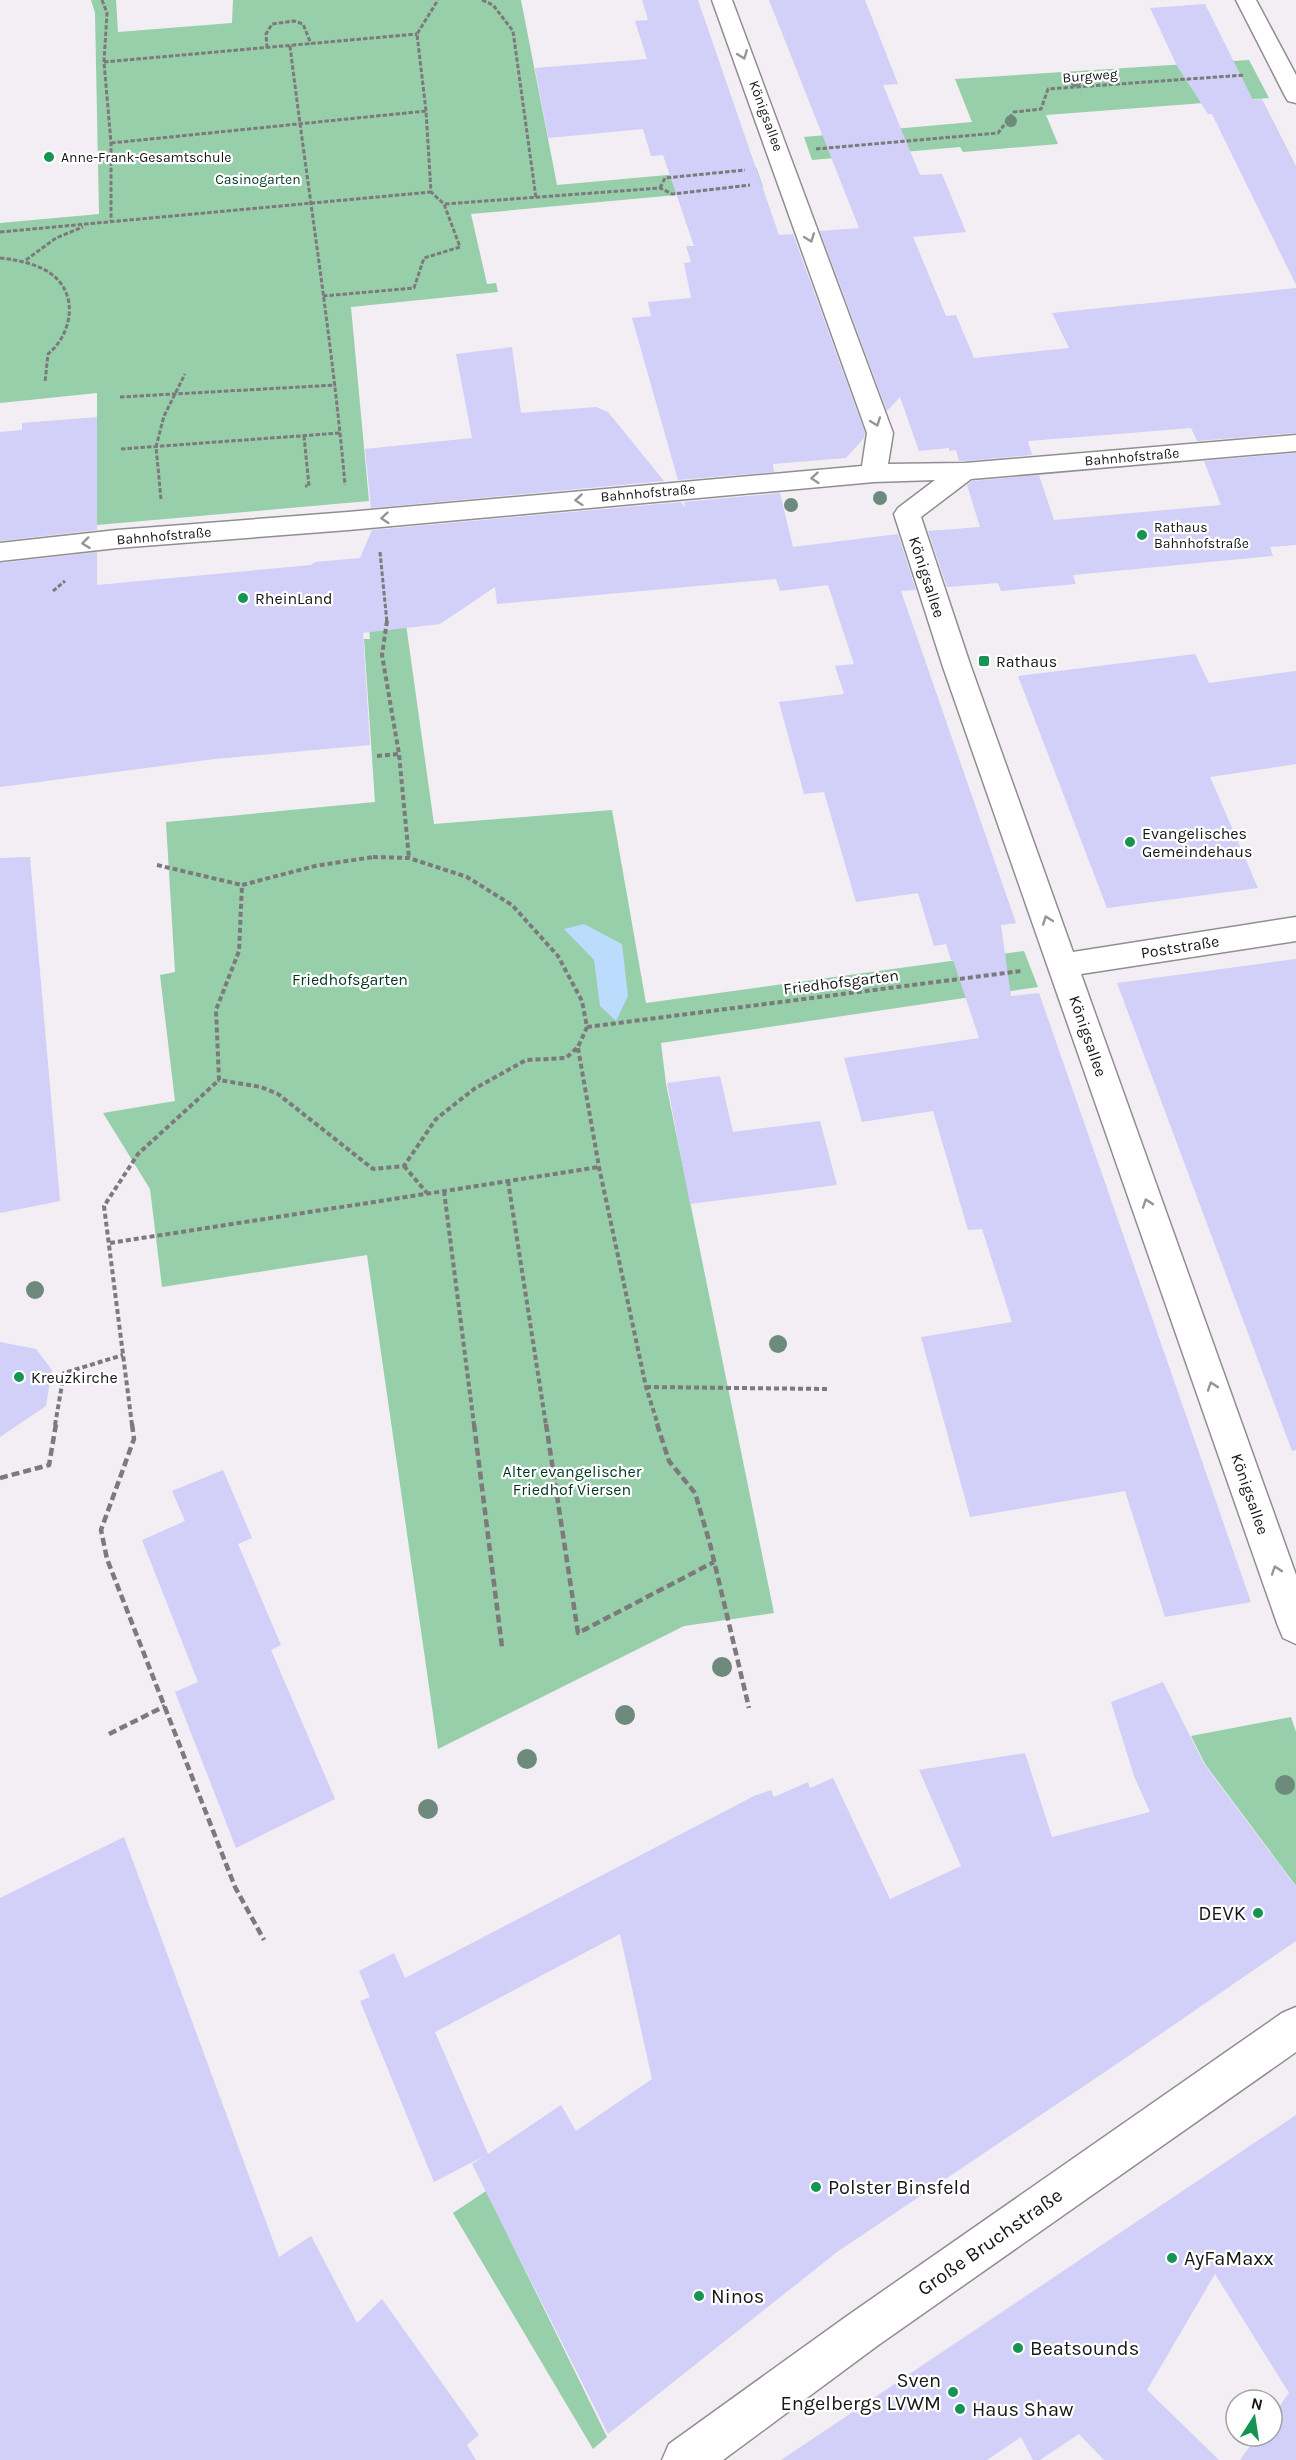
<svg xmlns="http://www.w3.org/2000/svg" width="1296" height="2460" font-family="Karla,sans-serif">
	<style>
		.green { fill: #96cfa9 }
		.water { fill: #bbdcfc }
		.building { fill: #d2cff8; fill-rule: evenodd }
		.lines { fill: none; stroke-linecap: round; stroke-linejoin: round }
		.minor-casing { stroke: #918e92; stroke-width: 3 }
		.secondary-casing { stroke: #918e92; stroke-width: 3 }
		.path-far2 { stroke: #7d7a7e; stroke-width: 3; stroke-dasharray: 4.5 2; stroke-linecap: butt }
		.path-far1 { stroke: #7d7a7e; stroke-width: 4; stroke-dasharray: 5 3; stroke-linecap: butt }
		.path { stroke: #7d7a7e; stroke-width: 4.5; stroke-dasharray: 8 4; stroke-linecap: butt }
		.minor { fill: #fff; fill-rule: evenodd }
		.secondary { fill: #fff; fill-rule: evenodd }
		.tree { fill: #6d8a7d }
		.oneway { stroke: #979697 }
		.poi-dot { fill: #159553; stroke: #fff; stroke-width: 2 }
		.labels { text-anchor: middle; dominant-baseline: central; stroke-width: 4.5; stroke-linejoin: round; paint-order: stroke }
		.far-street-label { font-size: 14px; fill: #171618; stroke: #fff }
		.far-poi-label { font-size: 14px; fill: #171618; stroke: #fff; text-anchor: start }
		.far-park-label { font-size: 14px; fill: #00381d; stroke: #fff }
		.street-label { font-size: 16px; fill: #171618; stroke: #fff }
		.poi-label { font-size: 16px; fill: #171618; stroke: #fff; text-anchor: start }
		.park-label { font-size: 16px; fill: #00381d; stroke: #fff }
		.near-poi-label { font-size: 20px; fill: #171618; stroke: #fff; text-anchor: start }
		.near-street-label { font-size: 20px; fill: #171618; stroke: #fff }
	</style>
	<rect width="100%" height="100%" fill="#f2eef3"/>
	<path class="green" d="M91 0H116L118 32 232 23 233 0H521L557 185 756 167 763 187 471 214 487 284 496 283 498 292 351 307 369 501 97 525V393L0 403V223L99 214 95 13Z
		M1249 60 1269 98 1046 115 1058 144 963 152 960 147 812 160 804 137 972 122 955 79Z
		M404 610 434 824 612 810 646 1003 1024 951 1038 987 661 1043 666 1084 774 1613 684 1626 438 1749 367 1255 162 1287 150 1189 103 1113 175 1101 160 975 175 972 166 822 375 802 364 639H370L368 614Z
		M1291 1717 1296 1732V1886L1205 1764 1191 1736Z
		M486 2191 607 2437 593 2449 453 2213Z"/>
	<path class="water" d="M584 924 622 944 628 996 616 1021 600 1006 594 960 564 929Z"/>
	<path class="building" d="M642 0H698L779 235 793 234 865 433 864 438 846 458 773 464 774 472 678 480 632 318 651 316 648 302 691 298 684 263 691 262 686 246H694L663 155 651 156 643 129 548 138 535 68 647 59 635 21 648 20Z
		M769 0H865L898 84 883 85 920 175 942 174 966 232 913 237 946 316 956 315 974 358 1069 348 1052 313 1296 288V433L1197 441 1191 428 1093 436 1028 441 1032 455 965 461H959L956 450 949 451V448L919 451 900 397 887 411 820 231 859 228Z
		M1205 4 1253 100 1262 99 1296 166V285L1212 114H1208L1177 66 1150 8Z
		M512 347 521 413 596 407 608 412 664 481 371 508 365 449 472 438 456 354Z
		M97 417V530L0 541V432L22 430V423Z
		M1296 453V545L1270 547 1273 556 1073 575 1076 584 1001 591 998 583 947 587 928 531 980 527 967 485 972 481 1039 475 1054 520 1221 505 1204 461Z
		M780 493 793 547 898 534 916 590 901 591 1016 923 1001 925 1011 996 1039 993 1251 1602 1165 1617 1125 1491 970 1517 921 1337 1012 1322 982 1229 968 1230 933 1111 862 1122 844 1058 979 1038 953 960H951L946 944 934 946 918 893 856 902 824 792 804 794 779 702 844 694 835 666 854 664 828 585 780 591 776 579 497 604 495 587 440 624 363 633 370 745 215 759 0 787V563L97 552V585L311 565 315 562 360 558 372 530 681 502 686 508 684 502Z
		M1195 654 1209 683 1296 671V764L1210 777 1258 888 1107 908 1018 676Z
		M30 857 60 1201 0 1213V858Z
		M1296 959V1450L1292 1451 1117 983Z
		M720 1076 733 1132 820 1121 837 1185 690 1204 667 1083Z
		M0 1342 36 1349 52 1370 46 1406 0 1437Z
		M223 1470 252 1538 238 1544 281 1645 271 1650 335 1799 236 1848 175 1692 198 1682 142 1540 185 1521 172 1491Z
		M1163 1682 1204 1764 1296 1887V1941L1127 2057 837 2252 608 2434 472 2164 484 2156 434 2182 360 2001 370 1997 359 1971 394 1953 405 1978 754 1796 771 1790 774 1797 808 1782 810 1788 833 1778 890 1899 961 1866 919 1770 1025 1753 1052 1837 1150 1812 1134 1776 1111 1702ZM620 1934 652 2079 576 2131 561 2105 488 2154 435 2032Z
		M124 1837 279 2257 311 2236 357 2323 382 2299 479 2435 467 2445 476 2460H0V1898Z
		M1296 2115V2460H1240L1257 2436H1272V2416L1289 2393 1215 2274 1147 2390 1219 2460H1104L1079 2434 1040 2460H1033L1021 2437 987 2460H781Z"/>
	<g class="lines">
		<g class="minor-casing">
			<path id="minor" d="M712 0H732L893 433 888 464 965 463 1296 435V451L971 479 921 517 971 667 1073 952 1296 917V941L1081 974 1296 1575V1644L1283 1638 1278 1626 943 667 894 514 898 508 935 480 874 482 348 530 117 548 0 561V543L117 530 348 512 862 466 867 433Z
				M1236 0H1256L1296 75V103L1288 101 1285 96Z"/>
		</g>
		<g class="secondary-casing">
			<path id="secondary" d="M1296 2007V2052L877 2346 723 2460H662L669 2444 847 2316 1282 2013Z"/>
		</g>
		<path class="path-far2" d="M102 0 107 13 104 62 111 143V221
			M482 0 493 5 513 31 536 198
			M290 46C308 192 332 338 345 485
			M267 48 266 34 272 24 294 21 303 24 311 44
			M104 62 417 34
			M111 143 426 111
			M816 149 998 133 1014 112 1041 109 1048 89 1245 75
			M660 188 665 178 745 170
			M445 204 660 188 672 194 750 185
			M0 232 431 192
			M0 258C17 260 35 263 50 273 79 293 73 333 48 354L45 382
			M26 260 56 238 83 227
			M323 296 414 288 424 258 460 247 444 204 431 192 426 111 417 34 438 0
			M120 397 336 385
			M304 436 309 486H305
			M121 449 340 433
			M161 499 156 447 164 416 185 374
			M380 552 387 623
			M53 591 65 581"/>
		<path class="path-far1" d="M387 621 382 655 399 754 409 858
			M377 756 399 754
			M373 857 409 858 467 877 512 905 558 956 582 1001 587 1027 578 1047 566 1058 526 1060 474 1089 436 1119 404 1166 373 1169 278 1094 261 1087 219 1080 216 1010 239 951 242 885 315 866Z
			M157 865 242 885
			M587 1027 1021 971
			M578 1048 599 1167 646 1387 658 1425
			M404 1166 427 1193
			M508 1181 546 1425
			M444 1191 474 1425
			M110 1243 599 1167
			M646 1387 827 1389
			M55 1425 64 1373 123 1355
			M132 1425 104 1206 138 1154 219 1080"/>
		<path class="path" d="M132 1424 134 1439 101 1530 107 1559 235 1887 264 1940
			M474 1424 502 1647
			M546 1424 578 1633 714 1562
			M657 1424 669 1461 695 1493 710 1544 749 1708
			M0 1478 49 1465 56 1424
			M109 1734 165 1706"/>
		<use href="#minor" class="minor"/>
		<use href="#secondary" class="secondary"/>
	</g>
	<g class="tree">
		<circle cx="1076" cy="81" r="6"/>
		<circle cx="1011" cy="121" r="6"/>
		<circle cx="880" cy="498" r="7"/>
		<circle cx="791" cy="505" r="7"/>
		<circle cx="35" cy="1290" r="9"/>
		<circle cx="778" cy="1344" r="9"/>
		<circle cx="722" cy="1667" r="10"/>
		<circle cx="625" cy="1715" r="10"/>
		<circle cx="527" cy="1759" r="10"/>
		<circle cx="1285" cy="1785" r="10"/>
		<circle cx="428" cy="1809" r="10"/>
	</g>
	<defs><path id="oneway-chevron" d="M-2-3.5L2.5 0L-2 3.5" fill="none" stroke-width="1.6" stroke-linecap="round" stroke-linejoin="round" transform="scale(1.5)"/></defs>
	<g class="oneway">
		<use href="#oneway-chevron" transform="translate(743 55) rotate(69)"/>
		<use href="#oneway-chevron" transform="translate(810 238) rotate(70)"/>
		<use href="#oneway-chevron" transform="translate(876 422) rotate(70)"/>
		<use href="#oneway-chevron" transform="translate(815 478) rotate(175)"/>
		<use href="#oneway-chevron" transform="translate(579 500) rotate(175)"/>
		<use href="#oneway-chevron" transform="translate(385 518) rotate(175)"/>
		<use href="#oneway-chevron" transform="translate(86 543) rotate(173)"/>
		<use href="#oneway-chevron" transform="translate(1047 920) rotate(-110)"/>
		<use href="#oneway-chevron" transform="translate(1147 1203) rotate(-109)"/>
		<use href="#oneway-chevron" transform="translate(1212 1386) rotate(-109)"/>
		<use href="#oneway-chevron" transform="translate(1276 1570) rotate(-109)"/>
	</g>
	<g class="poi-dot">
		<circle cx="49" cy="157" r="6"/>
		<circle cx="1142" cy="535" r="6"/>
		<circle cx="243" cy="598" r="6"/>
		<rect x="978" y="655" width="12" height="12" rx="3"/>
		<circle cx="1130" cy="842" r="6"/>
		<circle cx="19" cy="1377" r="6"/>
		<circle cx="1258" cy="1913" r="6"/>
		<circle cx="816" cy="2187" r="6"/>
		<circle cx="1172" cy="2258" r="6"/>
		<circle cx="699" cy="2296" r="6"/>
		<circle cx="1018" cy="2348" r="6"/>
		<circle cx="953" cy="2392" r="6"/>
		<circle cx="960" cy="2409" r="6"/>
	</g>
	<g class="labels">
		<g class="far-street-label">
			<text transform="translate(1090 76) rotate(-4)">Burgweg</text>
			<text transform="translate(766 116) rotate(70)">Königsallee</text>
			<text transform="translate(1132 457) rotate(-5)">Bahnhofstraße</text>
			<text transform="translate(648 493) rotate(-5)">Bahnhofstraße</text>
			<text transform="translate(164 536) rotate(-5)">Bahnhofstraße</text>
		</g>
		<g class="far-poi-label">
			<text x="61" y="157">Anne-Frank-Gesamtschule</text>
			<text x="1154" y="527">Rathaus<tspan x="1154" dy="16">Bahnhofstraße</tspan></text>
		</g>
		<g class="far-park-label">
			<text x="258" y="179">Casinogarten</text>
		</g>
		<g class="street-label">
			<text transform="translate(927 577) rotate(72)">Königsallee</text>
			<text transform="translate(1180 947) rotate(-9)">Poststraße</text>
			<text transform="translate(841 982) rotate(-7)">Friedhofsgarten</text>
			<text transform="translate(1088 1036) rotate(71)">Königsallee</text>
			<text transform="translate(1250 1494) rotate(71)">Königsallee</text>
		</g>
		<g class="poi-label">
			<text x="255" y="598">RheinLand</text>
			<text x="996" y="661">Rathaus</text>
			<text x="1142" y="833">Evangelisches<tspan x="1142" dy="18">Gemeindehaus</tspan></text>
			<text x="31" y="1377">Kreuzkirche</text>
		</g>
		<g class="park-label">
			<text x="350" y="979">Friedhofsgarten</text>
			<text x="572" y="1471">Alter evangelischer<tspan x="572" dy="18">Friedhof Viersen</tspan></text>
		</g>
		<g class="near-poi-label">
			<text x="1246" y="1913" text-anchor="end">DEVK</text>
			<text x="828" y="2187">Polster Binsfeld</text>
			<text x="1184" y="2258">AyFaMaxx</text>
			<text x="711" y="2296">Ninos</text>
			<text x="1030" y="2348">Beatsounds</text>
			<text x="941" y="2380" text-anchor="end">Sven<tspan x="941" dy="23">Engelbergs LVWM</tspan></text>
			<text x="972" y="2409">Haus Shaw</text>
		</g>
		<g class="near-street-label">
			<text transform="translate(990 2242) rotate(-35)">Große Bruchstraße</text>
		</g>
	</g>
	<g transform="translate(1254 2418) rotate(12)"><circle r="28" fill="#ffffff" stroke="#a2a2a3" stroke-width="1.5"/>
	<path d="M0-4.5L10 22L0 15L-10 22Z" fill="#159553"/>
	<text y="-9" font-size="16" font-weight="bold" text-anchor="middle" fill="#171618">N</text>
	</g>
</svg>
